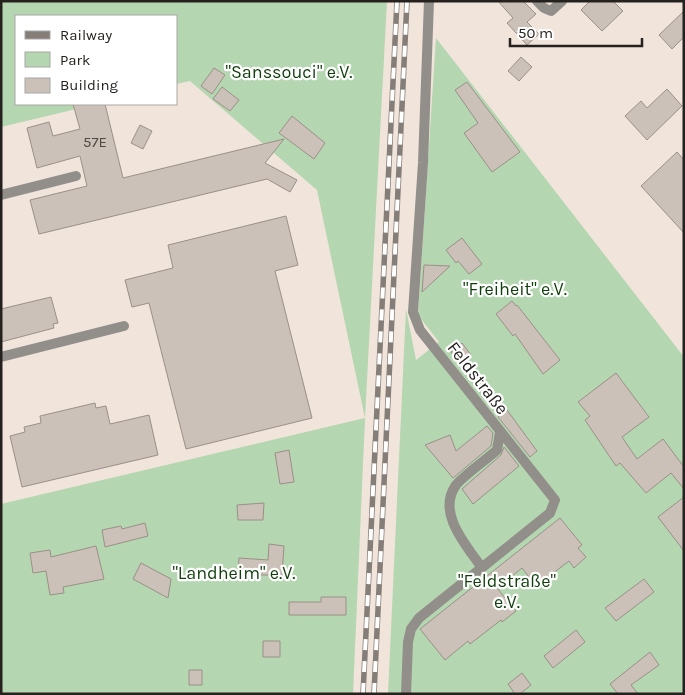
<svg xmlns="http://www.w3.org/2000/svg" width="685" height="695" font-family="Karla,sans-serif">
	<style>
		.green { fill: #b4d6b0 }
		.building { fill: #ccc1b8; stroke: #9a9087 }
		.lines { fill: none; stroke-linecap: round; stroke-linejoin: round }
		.lane { stroke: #928e8a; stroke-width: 10 }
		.rail-casing { stroke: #857d77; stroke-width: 5.5 }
		.rail { stroke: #fff; stroke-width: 4; stroke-dasharray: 11; stroke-linecap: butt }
		.labels { text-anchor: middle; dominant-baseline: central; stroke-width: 4.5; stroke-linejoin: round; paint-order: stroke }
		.number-label { font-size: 15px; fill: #4f4944 }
		.park-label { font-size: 18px; fill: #103f0b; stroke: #fff }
		.street-label { font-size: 18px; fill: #25211e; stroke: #fff }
	</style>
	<rect width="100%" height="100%" fill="#f0e4db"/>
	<path class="green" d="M1 1H387L365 418 353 694H1V504L365 418 317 190 190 81 176 84V16H16V104H97L1 127Z
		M436 38 684 357V694H388L406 309 416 360 439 342 418 315Z"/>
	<path class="building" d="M498 1H523L536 14 527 22 539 34 527 45 507 23 513 18Z
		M590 1H613L623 11 602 31 581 10Z
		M684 11V37L672 49 659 35Z
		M521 57 532 67 519 81 508 71Z
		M214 68 225 75 212 94 201 86Z
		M467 82 520 152 492 172 464 133 478 123 455 90Z
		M222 87 239 100 230 111 213 99Z
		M667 89 682 106 647 140 625 116 641 101 647 108Z
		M73 104H105L123 178 284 139 265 163 297 180 290 192 267 179 39 234 30 200 87 186 80 156 37 168 27 128 49 122 53 136 80 129Z
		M292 116 325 143 314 159 279 133Z
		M140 125 152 131 143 149 131 143Z
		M677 152 684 160V233L641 186Z
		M286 216 298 265 275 271 312 418 186 449 149 303 132 307 125 280 173 268 168 245Z
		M462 238 482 264 469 274 458 261 456 263 446 250Z
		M424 265 450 266 422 292Z
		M51 297 58 323 53 324 54 328 1 342V309Z
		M512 301 516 306 517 305 560 360 543 374 515 334 513 336 496 314Z
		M462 343 471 355 460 363 451 352Z
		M616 373 649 417 622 437 637 459 663 439 684 467V489L671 473 646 493 620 463 616 466 585 420 590 416 578 402Z
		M95 403 96 408 106 406 110 424 149 415 158 455 22 487 10 436 25 432 24 427 41 423 40 416Z
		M507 410 537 451 530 457 498 417Z
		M487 426 493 433 491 446 453 478 425 445 450 435 456 451Z
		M504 447 519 466 473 504 462 489 501 455Z
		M289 450 294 482 280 484 275 453Z
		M684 497V551L658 517Z
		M264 503 263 520H238L237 505Z
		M560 518 582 545 578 548 586 557 574 568 569 561 536 586 522 568 497 588 516 611 502 622 501 620 470 644 468 641 445 660 420 629Z
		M145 523 148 536 105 547 102 530 121 526 122 529Z
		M269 544 284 546 282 575H238L239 558 268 560Z
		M96 546 104 579 63 587 64 593 50 595 46 571 33 573 30 553 50 550 51 557Z
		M141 563 171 579 168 598 133 579Z
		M644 579 654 592 616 621 605 608Z
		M321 597H346V615H289V602H321Z
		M576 630 585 642 553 668 544 656Z
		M263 641H280V657H263Z
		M650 652 659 665 631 685 638 694H618L610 684Z
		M189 670H202V685H189Z
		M522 673 531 685 520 694H515L508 684Z"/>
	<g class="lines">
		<path class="lane" d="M537 1 544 8 551 11 562 1
			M1 195 76 176
			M1 357 124 326
			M482 568C467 546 436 513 456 485 463 476 487 459 497 450L500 432
			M406 694 408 642 411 629 419 618 550 513 555 500 420 330 413 312 423 163 429 1"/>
		<g class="rail-casing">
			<path id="rail" d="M363 694 397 1
				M374 694 407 1"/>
		</g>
		<use href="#rail" class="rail"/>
	</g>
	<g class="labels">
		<g class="number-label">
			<text x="95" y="142">57E</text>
		</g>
		<g class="park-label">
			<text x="289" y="72">"Sanssouci" e.V.</text>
			<text x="515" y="289">"Freiheit" e.V.</text>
			<text x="234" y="573">"Landheim" e.V.</text>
			<text x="507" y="581">"Feldstraße"<tspan x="507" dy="21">e.V.</tspan></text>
		</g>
		<g class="street-label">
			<text transform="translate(478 378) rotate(52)">Feldstraße</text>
		</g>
	</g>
	<rect width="685" height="695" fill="none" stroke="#25211e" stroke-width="5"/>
	<rect x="15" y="15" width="162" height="90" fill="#ffffff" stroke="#a8a6a5"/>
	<rect x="25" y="31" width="25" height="8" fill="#857d77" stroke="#a8a6a5"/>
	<text x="60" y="40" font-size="15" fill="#25211e">Railway</text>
	<rect x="25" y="52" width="25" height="15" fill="#b4d6b0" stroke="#a8a6a5"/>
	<text x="60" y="65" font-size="15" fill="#25211e">Park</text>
	<rect x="25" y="78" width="25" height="15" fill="#ccc1b8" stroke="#a8a6a5"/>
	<text x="60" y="90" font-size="15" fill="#25211e">Building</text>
	<path d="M510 38v8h132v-8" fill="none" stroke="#25211e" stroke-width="2.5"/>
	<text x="518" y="38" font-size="15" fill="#25211e" stroke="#ffffff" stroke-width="4" paint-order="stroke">50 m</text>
</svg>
